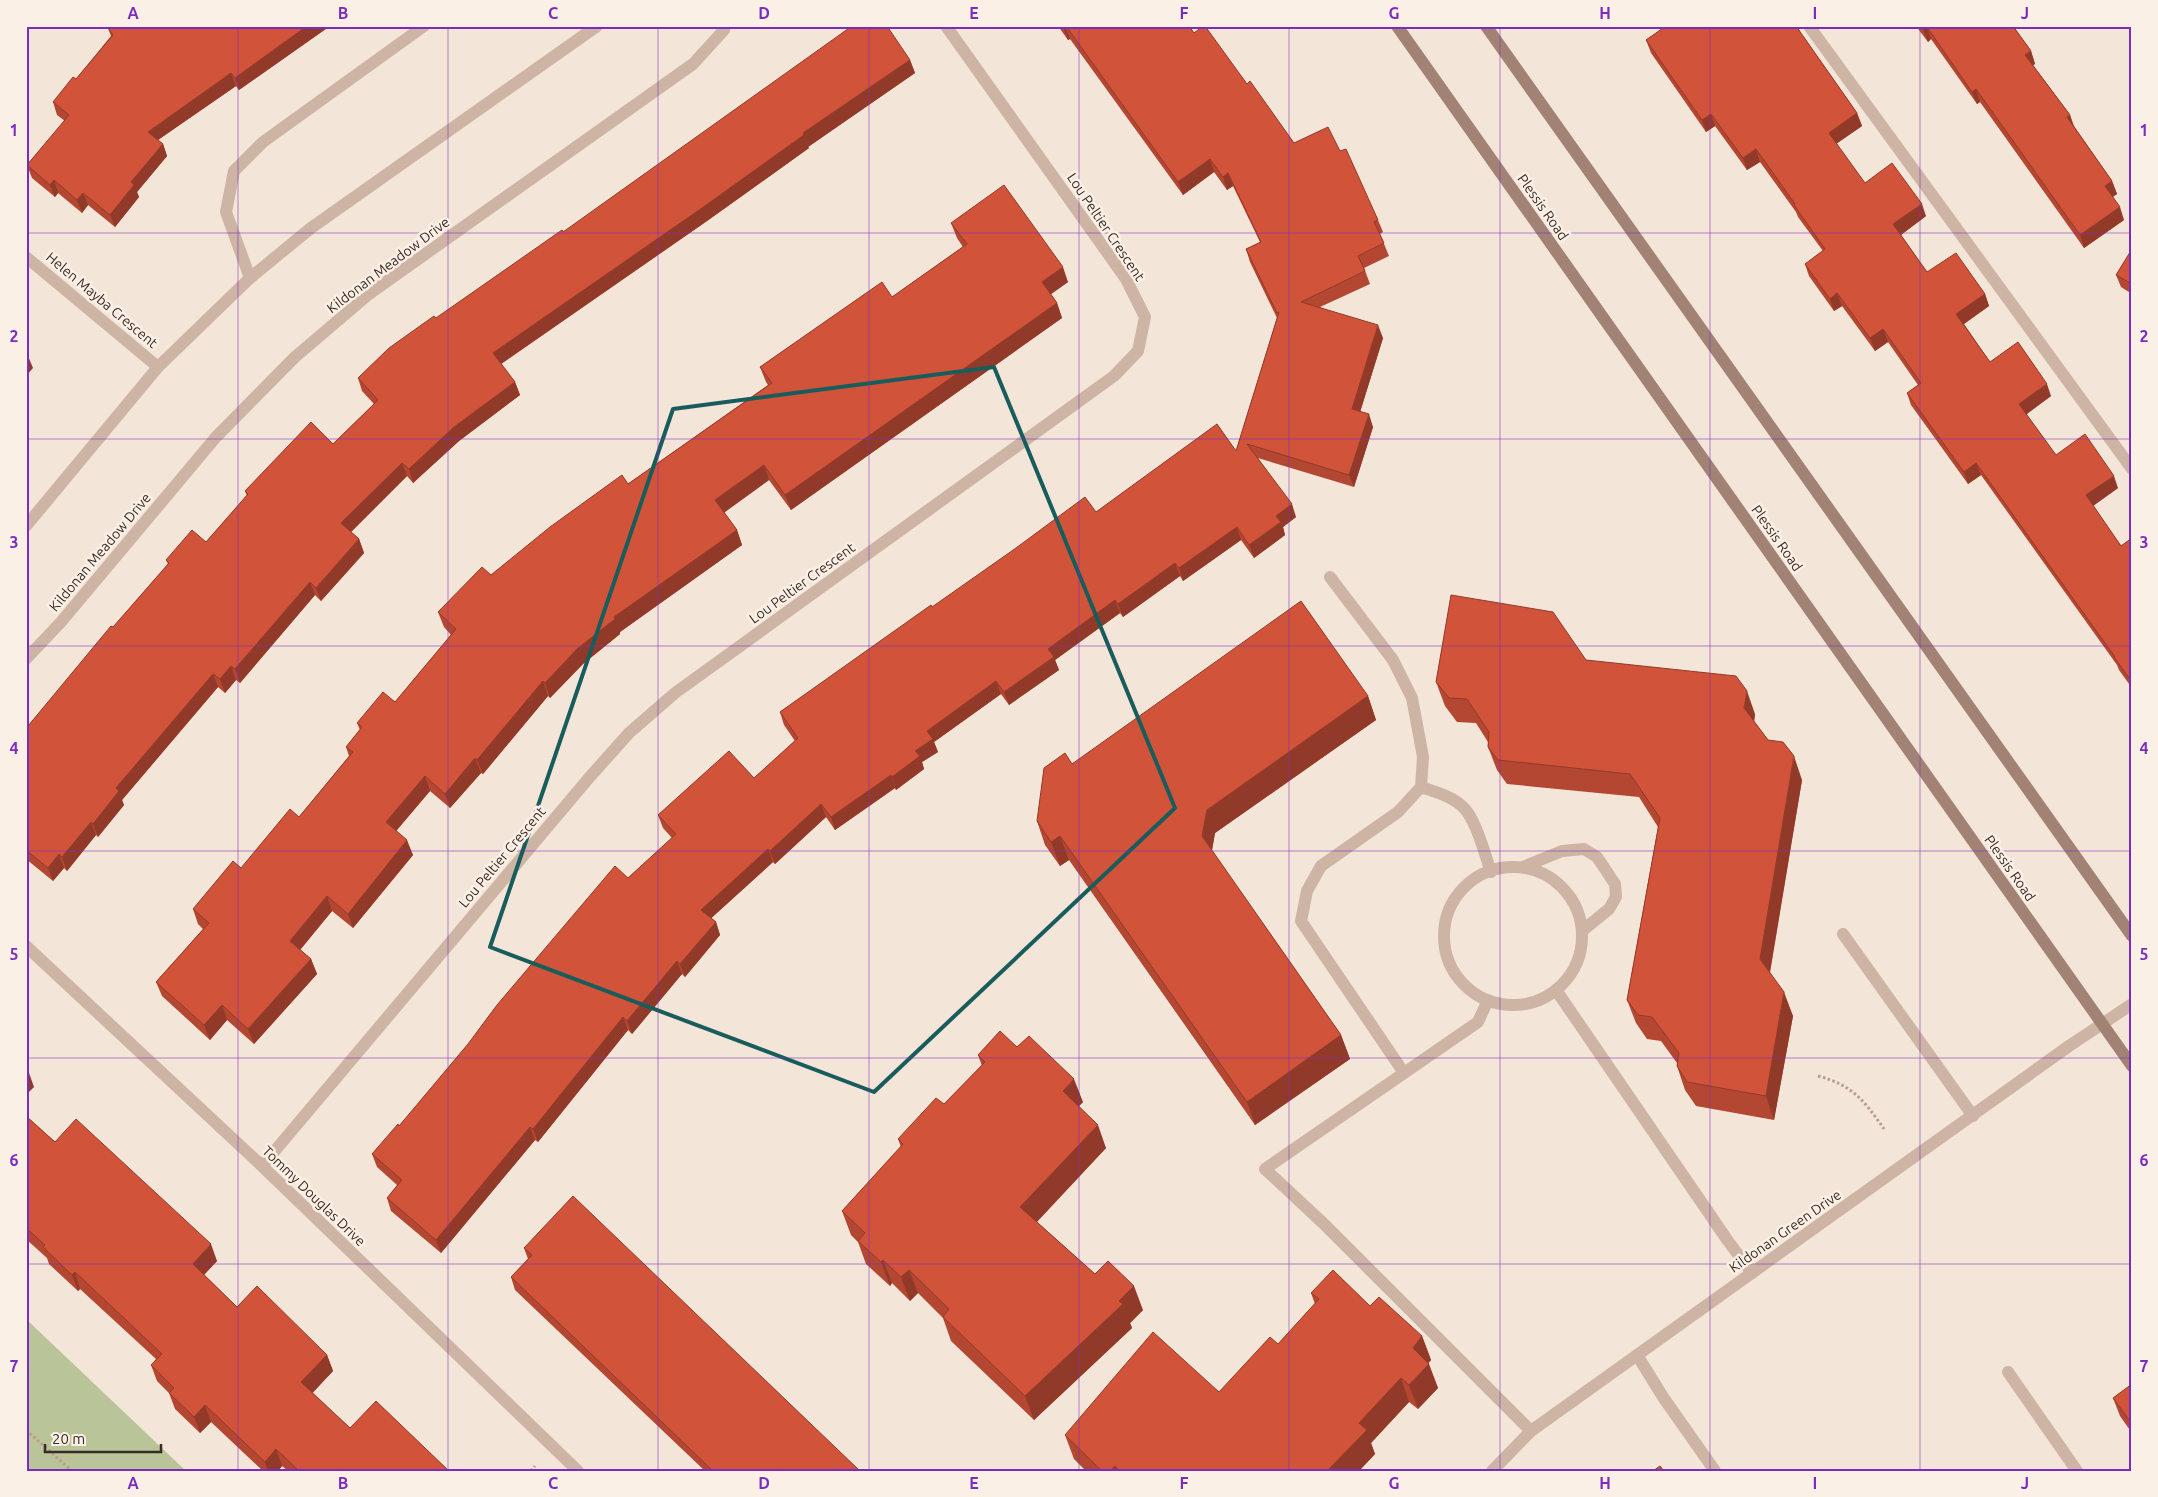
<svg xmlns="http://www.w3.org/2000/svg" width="2158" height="1497" font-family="Ubuntu,sans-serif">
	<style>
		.green { fill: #b9c498 }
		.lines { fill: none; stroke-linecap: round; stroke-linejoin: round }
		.path { stroke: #b99d8e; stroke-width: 3; stroke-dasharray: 2.5 2.5; stroke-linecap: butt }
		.service { stroke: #cdb4a4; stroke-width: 12 }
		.minor { stroke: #cdb4a4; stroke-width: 12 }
		.tertiary { stroke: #cdb4a4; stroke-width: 12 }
		.secondary { stroke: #a18275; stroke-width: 12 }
		.wall { fill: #b44732 }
		.shaded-wall { fill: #923a29 }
		.building { fill: #d1533a; stroke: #923a29 }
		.marked { fill: none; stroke: #185d5c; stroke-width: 4; stroke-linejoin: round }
		.grid { fill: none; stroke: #7b2cbf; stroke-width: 1; stroke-opacity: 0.55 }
		.labels { text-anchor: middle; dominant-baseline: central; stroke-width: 5; stroke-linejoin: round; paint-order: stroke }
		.street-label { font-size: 14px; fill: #382b26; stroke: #fbf0e6 }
		.neatline { fill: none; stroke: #7b2cbf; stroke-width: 2 }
		.grid-label { font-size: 16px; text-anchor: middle; font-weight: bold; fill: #7b2cbf }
	</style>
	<rect width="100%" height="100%" fill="#f4e5d9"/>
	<path class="green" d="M26 1319 186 1471H26Z"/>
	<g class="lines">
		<path class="path" d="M1818 1076C1852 1085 1864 1100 1884 1129
			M26 1430 72 1471
			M531 1471 535 1466"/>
		<path class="service" d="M1809 26 2132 469
			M1330 577 1393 660 1412 698 1423 757 1421 787 1398 812 1321 866 1307 891 1301 921 1404 1073
			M1421 787C1435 792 1452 796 1463 807 1476 819 1485 855 1491 872
			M1523 867 1562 851 1584 849 1597 857 1615 884 1616 897 1609 909 1582 931
			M1444 936a69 69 0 1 1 138 0a69 69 0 1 1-138 0Z
			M1843 934 1973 1116
			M1556 990 1728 1241 1752 1273
			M1488 1000 1478 1022 1265 1169 1324 1224 1531 1431
			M1637 1355 1663 1397 1715 1471
			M2008 1372 2077 1471"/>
		<path class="minor" d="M26 257 158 367
			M250 278 226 212 234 171 263 142 424 26
			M26 659 61 622 216 437 295 357 369 294 693 64 724 30 725 26
			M26 946 262 1166 578 1471
			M262 1166 588 779 629 733 675 693 1114 376 1138 351 1145 317 1126 279 946 26
			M1492 1471 1531 1431 2069 1046 2132 1004"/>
		<path class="tertiary" d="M26 526 158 367 250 278 311 228 597 26"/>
		<path class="secondary" d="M1397 26 2132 1066
			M1486 26 2132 936"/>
	</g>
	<path class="wall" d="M330 26 239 90 236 86 158 140 163 144 167 156 137 192 139 197 115 227 88 205 82 213 58 193 55 197 32 178 27 165 65 121 57 115 53 102 76 79 111 36 108 28Z
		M1058 26H1189L1194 33 1247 84 1294 143 1340 151 1378 220 1383 232 1380 234 1389 256 1364 268 1370 284 1320 307 1383 338 1360 412 1373 427 1354 487 1258 458 1296 517 1283 527 1285 535 1254 558 1241 540 1183 581 1180 576 1123 617 1120 613 1055 660 1059 670 1009 705 1001 694 934 742 938 752 922 762 924 769 896 790 895 788 835 830 826 817 775 864 773 862 711 918 716 922 720 935 685 977 682 974 632 1034 628 1030 538 1142 535 1140 441 1253 391 1211 387 1198 397 1185 377 1167 372 1154 399 1126 628 878 672 838 663 828 658 815 754 778 795 741 784 725 780 712 932 607 1096 512 1236 451 1277 318 1250 262 1246 249 1260 242 1233 186 1227 190 1214 172 1183 195 1070 39 1068 40Z
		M1663 26H1796L1857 113 1862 126 1836 144 1865 183 1926 216 1901 235 1927 272 1985 294 1989 306 1964 324 1990 362 2051 396 2026 414 2056 455 2118 488 2093 506 2121 546 2132 538V688L2119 670 2117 665 1981 475 1968 484 1911 405 1907 393 1918 385 1888 342 1875 351 1842 306 1834 311 1809 276 1805 264 1823 251 1798 217 1796 212 1760 162 1747 170 1715 126 1706 132 1651 53 1646 40 1664 28Z
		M1916 26H2013L2031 51 2035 64 2033 65 2070 115 2074 126 2112 181 2117 194 2112 197 2124 220 2084 248 1980 102 1977 104 1931 39 1928 42Z
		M910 60 915 73 808 147 809 148 707 221 501 364 515 382 520 395 459 441 413 483 407 476 351 532 359 539 364 553 321 601 315 595 240 683 236 680 225 693 218 687 122 800 124 805 98 837 96 835 67 871 64 868 53 881 26 859V725L28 726 168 564 166 560 206 542 247 496 245 491 333 444 374 404 362 391 358 378 436 318 563 232Z
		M951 223 1068 282 1051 294 1057 303 1062 318 791 510 769 480 724 512 737 530 742 545 620 632V634L583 664 550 698 548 696 483 774 481 773 450 808 430 791 396 831 413 855 353 928 332 911 300 950 311 959 317 974 254 1044 227 1020 210 1040 162 996 156 982 203 929 198 924 193 909 241 868 299 817 349 756 346 747 360 730 357 723 395 702 451 635 444 627 438 612 491 575 628 484 768 385 766 382 760 367 892 297 963 247 957 238Z
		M2132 249V294L2121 287 2116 275Z
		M1586 660 1755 714 1754 721 1768 740 1802 780 1770 973 1793 1016 1774 1120 1696 1106 1685 1090 1677 1066V1063L1661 1041 1647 1039 1636 1023 1627 1000 1658 827 1639 797 1507 784 1497 770 1488 747V742L1476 723 1457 722 1445 706 1436 682Z
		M1368 696 1376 720 1215 833 1212 851 1341 1035 1350 1059 1255 1125 1069 860 1060 866 1045 845 1037 821 1072 764Z
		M1017 1047 1083 1102 1079 1106 1106 1148 1037 1222 1095 1274 1143 1310 1130 1323 1132 1328 1034 1420 951 1341 943 1318 918 1293 910 1301 892 1283 890 1286 866 1264 858 1242 851 1235 842 1211 901 1147 898 1139 944 1104 982 1066 978 1055Z
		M26 1116 55 1142 217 1261 204 1275 237 1307 327 1355 333 1371 312 1393 350 1428 449 1471H288L282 1466 278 1471H263L211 1422 200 1433 175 1409 169 1393 157 1381 151 1365 156 1359 80 1289 78 1291 49 1264 47 1258 26 1239Z
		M524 1248 860 1471H705L515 1290 511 1277 528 1259Z
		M1311 1293 1422 1336 1431 1360 1428 1363 1438 1388 1418 1409 1409 1402 1371 1443 1375 1454 1359 1471H1086L1074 1459 1065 1435 1219 1392 1278 1344 1315 1304Z
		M2132 1384V1433L2120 1416 2113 1398Z"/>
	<path class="shaded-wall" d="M307 26H330L239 90 235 78Z
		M1065 26 1070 39 1068 40 1063 27Z
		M1927 27 1931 39 1928 42 1923 29Z
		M2031 51 2035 64 2030 67 2025 55Z
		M910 60 915 73 808 147 809 148 707 221 498 366 493 353 803 133Z
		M231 73 236 86 152 144 148 132Z
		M1976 89 1980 102 1977 104 1972 92Z
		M1857 113 1862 126 1833 146 1829 133Z
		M1711 114 1715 126 1706 132 1702 120Z
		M2070 115 2074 128 2067 117Z
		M163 144 167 156 137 192 139 197 115 227 110 215 131 182Z
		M1756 149 1760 162 1747 170 1743 158Z
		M1210 159 1214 172 1183 195 1178 182Z
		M1228 173 1233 186 1227 190 1223 177Z
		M54 180 58 193 55 197 50 185Z
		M2112 181 2117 194 2110 199 2105 186Z
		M83 193 88 205 82 213 77 200Z
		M1922 204 1926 216 1898 237 1893 224Z
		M2120 207 2124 220 2084 248 2080 235Z
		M1063 267 1068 282 1047 297 1042 282Z
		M1837 293 1842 306 1834 311 1830 299Z
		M1985 294 1989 306 1961 326 1956 314Z
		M1057 303 1062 318 791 510 785 495Z
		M1378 325 1383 338 1357 422 1352 409Z
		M1883 329 1888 342 1875 351 1870 338Z
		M28 356 33 368 26 376V358Z
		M515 382 520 395 459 441 413 483 409 469 454 427Z
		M2047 384 2051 396 2023 417 2019 404Z
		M1369 414 1373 427 1354 487 1349 475Z
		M402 463 407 476 346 537 341 523Z
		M1976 463 1981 475 1968 484 1964 472Z
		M764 465 769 480 721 515 715 500Z
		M2114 476 2118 488 2090 508 2086 495Z
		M1292 504 1296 517 1283 527 1285 535 1254 558 1249 545 1276 516Z
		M1237 527 1241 540 1183 581 1179 568Z
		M737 530 742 545 620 632V634L583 664 550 698 545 683 577 649 614 617Z
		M359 539 364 553 321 601 316 588Z
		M1175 563 1180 576 1123 617 1118 604Z
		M310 582 315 595 240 683 235 669Z
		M1115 600 1120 613 1055 660 1059 670 1009 705 1004 692 1048 649Z
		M231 666 236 680 225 693 220 679Z
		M213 674 218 687 122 800 124 805 98 837 93 824 116 788Z
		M543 681 548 696 483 774 477 760Z
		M996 681 1001 694 934 742 938 752 922 762 924 769 896 790 892 777 915 751 927 731Z
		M1747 691 1755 714 1753 732 1744 708Z
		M1368 696 1376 720 1215 833 1210 860 1202 836 1207 810Z
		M1794 756 1802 780 1768 982 1760 959Z
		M475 758 481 773 450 808 445 794Z
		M891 775 895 788 835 830 831 817Z
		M425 776 430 791 391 837 386 822Z
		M821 804 826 817 775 864 770 851Z
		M91 822 96 835 67 871 62 857Z
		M1060 836 1069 860 1060 866 1051 842Z
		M407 840 413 855 353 928 348 914Z
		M768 849 773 862 706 923 701 910Z
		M59 854 64 868 53 881 48 868Z
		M327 896 332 911 295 956 290 941Z
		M716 922 720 935 685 977 680 964Z
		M311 959 317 974 254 1044 248 1029Z
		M677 961 682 974 632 1034 627 1021Z
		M1784 992 1793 1016 1774 1120 1766 1096Z
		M222 1005 227 1020 210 1040 204 1025Z
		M623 1017 628 1030 538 1142 533 1129Z
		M1341 1035 1350 1059 1255 1125 1247 1102Z
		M28 1070 34 1087 26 1095V1073Z
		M1074 1079 1083 1102 1071 1114 1063 1091Z
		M1098 1125 1106 1148 1028 1231 1020 1207Z
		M530 1127 535 1140 441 1253 436 1240Z
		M211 1244 217 1261 198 1281 193 1264Z
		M883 1260 892 1283 890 1286 881 1262Z
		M909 1270 918 1293 910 1301 901 1277Z
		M75 1272 80 1289 78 1291 72 1275Z
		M1134 1286 1143 1310 1130 1323 1132 1328 1034 1420 1025 1396Z
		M1422 1336 1431 1360 1422 1371 1413 1348Z
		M327 1355 333 1371 307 1399 301 1382Z
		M1429 1364 1438 1388 1418 1409 1409 1385Z
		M1401 1378 1409 1402 1371 1443 1375 1454 1359 1471H1327L1359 1423Z
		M205 1405 211 1422 200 1433 194 1417Z
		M276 1449 282 1466 278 1471H268L265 1462Z
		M1115 1466 1117 1471H1110Z"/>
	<path class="building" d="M111 26H307L235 78 231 73 148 132 163 144 131 182 134 185 110 215 83 193 77 200 54 180 50 185 27 165 69 115 53 102 73 77 76 79 113 35 108 28Z
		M852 26H887L910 60 803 133 804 135 702 208 493 353 515 382 454 427 409 469 402 463 341 523 359 539 316 588 310 582 235 669 231 666 220 679 213 674 116 788 119 791 93 824 91 822 62 857 59 854 48 868 26 850V725L28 726 111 626 113 627 169 563 166 560 192 530 206 542 248 494 245 491 311 422 333 444 378 400 358 378 389 348 434 316 436 318 562 230 563 232Z
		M1066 26H1189L1194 33 1203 26H1205L1247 84 1250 81 1294 143 1328 127 1340 151 1346 149 1378 220 1374 222 1384 243 1358 256 1365 271 1301 302 1378 325 1352 409 1369 414 1349 475 1247 444 1292 504 1276 516 1281 522 1249 545 1237 527 1179 568 1175 563 1118 604 1115 600 1048 649 1054 657 1004 692 996 681 927 731 933 739 915 751 920 756 892 777 891 775 831 817 821 804 770 851 768 849 701 910 716 922 680 964 677 961 627 1021 623 1017 533 1129 530 1127 436 1240 387 1198 402 1180 372 1154 398 1124 399 1126 468 1044 497 1005 615 866 628 878 676 834 658 815 729 751 754 778 798 738 780 712 931 605 932 607 1016 548 1085 497 1096 512 1217 424 1236 451 1279 312 1277 313 1246 249 1261 242 1228 173 1223 177 1210 159 1178 182Z
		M1666 26H1796L1857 113 1829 133 1865 183 1892 163 1922 204 1893 224 1927 272 1956 253 1985 294 1956 314 1990 362 2018 342 2047 384 2019 404 2056 455 2085 434 2114 476 2086 495 2121 546 2132 538V682L2114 657H2115L1976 463 1964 472 1907 393 1921 383 1883 329 1870 338 1837 293 1830 299 1805 264 1825 249 1794 205 1795 204 1756 149 1743 158 1711 114 1702 120 1646 40Z
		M1921 26H2013L2031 51 2025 55 2070 115 2067 117 2112 181 2105 186 2120 207 2080 235 1976 89 1972 92 1927 27 1923 29Z
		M1004 185 1063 267 1042 282 1057 303 785 495 764 465 715 500 737 530 614 617 615 619 577 649 545 683 543 681 477 760 475 758 445 794 425 776 386 822 407 840 348 914 327 896 290 941 311 959 248 1029 222 1005 204 1025 156 982 209 923 193 909 233 861 241 868 290 809 299 817 353 752 346 747 362 727 357 723 383 692 395 702 456 629 438 612 482 567 491 575 550 527 622 475 628 484 772 383 760 367 882 282 892 297 967 244 951 223Z
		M2132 249V284L2116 275Z
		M1451 595 1553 612 1586 660 1736 676 1747 691 1744 708 1768 740 1783 742 1794 756 1760 959 1784 992 1766 1096 1687 1082 1677 1066 1679 1053 1652 1017 1638 1015 1627 1000 1660 818 1630 774 1498 760 1488 747 1489 732 1467 699 1449 698 1436 682Z
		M1301 601 1368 696 1207 810 1202 836 1341 1035 1247 1102 1060 836 1051 842 1037 821 1044 768 1065 753 1072 764Z
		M1000 1031 1017 1047 1029 1036 1074 1079 1063 1091 1098 1125 1020 1207 1095 1274 1108 1261 1134 1286 1119 1301 1123 1304 1025 1396 943 1317 949 1309 909 1270 901 1277 883 1260 881 1262 858 1241 865 1233 842 1211 903 1144 898 1139 936 1098 944 1104 985 1062 978 1055Z
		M26 1116 55 1142 76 1119 211 1244 193 1264 237 1307 257 1286 327 1355 301 1382 350 1428 376 1401 449 1471H299L276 1449 265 1462 205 1405 194 1417 169 1393 174 1388 151 1365 162 1354 75 1272 72 1275 43 1247 45 1245 26 1228Z
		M573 1196 860 1471H713L511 1277 532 1255 524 1248Z
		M1333 1270 1370 1306 1379 1297 1422 1336 1413 1348 1429 1364 1409 1385 1401 1378 1359 1423 1367 1430 1327 1471H1120L1115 1466 1110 1471H1102L1065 1435 1153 1332 1219 1392 1270 1337 1278 1344 1319 1299 1311 1293Z
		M2132 1384V1424L2113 1398Z
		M1660 1466 1664 1471H1653Z"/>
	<path class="marked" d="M994 367 1175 808 874 1092 490 947 673 409Z"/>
	<path class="grid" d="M238 26V1471M448 26V1471M658 26V1471M869 26V1471M1079 26V1471M1289 26V1471M1500 26V1471M1710 26V1471M1920 26V1471M26 233H2132M26 439H2132M26 646H2132M26 851H2132M26 1058H2132M26 1264H2132"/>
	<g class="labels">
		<g class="street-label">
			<text transform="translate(1543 207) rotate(55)">Plessis Road</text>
			<text transform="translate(1106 227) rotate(56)">Lou Peltier Crescent</text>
			<text transform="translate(388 265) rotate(-37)">Kildonan Meadow Drive</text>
			<text transform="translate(102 300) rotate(40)">Helen Mayba Crescent</text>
			<text transform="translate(1777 538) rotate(55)">Plessis Road</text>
			<text transform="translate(100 552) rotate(-50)">Kildonan Meadow Drive</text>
			<text transform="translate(802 583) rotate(-36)">Lou Peltier Crescent</text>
			<text transform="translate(502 857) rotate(-50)">Lou Peltier Crescent</text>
			<text transform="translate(2010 868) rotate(55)">Plessis Road</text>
			<text transform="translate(314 1196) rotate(44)">Tommy Douglas Drive</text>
			<text transform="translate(1785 1231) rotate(-35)">Kildonan Green Drive</text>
		</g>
	</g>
	<rect width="2158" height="1497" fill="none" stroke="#fbf0e6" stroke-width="55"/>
	<path d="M45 1444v8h116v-8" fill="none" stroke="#382b26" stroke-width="2.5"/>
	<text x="52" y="1444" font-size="15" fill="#382b26" stroke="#fbf0e6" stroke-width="4" paint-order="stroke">20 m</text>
	<rect x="28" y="28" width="2102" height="1442" class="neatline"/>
	<g class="grid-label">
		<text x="133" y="19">A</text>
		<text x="343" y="19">B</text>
		<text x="553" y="19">C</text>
		<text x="764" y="19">D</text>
		<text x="974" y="19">E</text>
		<text x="1184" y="19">F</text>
		<text x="1394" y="19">G</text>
		<text x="1605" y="19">H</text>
		<text x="1815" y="19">I</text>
		<text x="2025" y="19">J</text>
		<text x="14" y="136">1</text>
		<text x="2144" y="136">1</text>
		<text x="14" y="342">2</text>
		<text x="2144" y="342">2</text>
		<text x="14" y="548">3</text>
		<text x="2144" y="548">3</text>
		<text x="14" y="754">4</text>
		<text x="2144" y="754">4</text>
		<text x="14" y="960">5</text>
		<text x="2144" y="960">5</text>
		<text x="14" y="1166">6</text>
		<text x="2144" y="1166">6</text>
		<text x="14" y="1372">7</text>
		<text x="2144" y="1372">7</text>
		<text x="133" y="1489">A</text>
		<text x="343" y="1489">B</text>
		<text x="553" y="1489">C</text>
		<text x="764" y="1489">D</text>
		<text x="974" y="1489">E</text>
		<text x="1184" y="1489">F</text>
		<text x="1394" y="1489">G</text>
		<text x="1605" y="1489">H</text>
		<text x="1815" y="1489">I</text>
		<text x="2025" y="1489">J</text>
	</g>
</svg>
